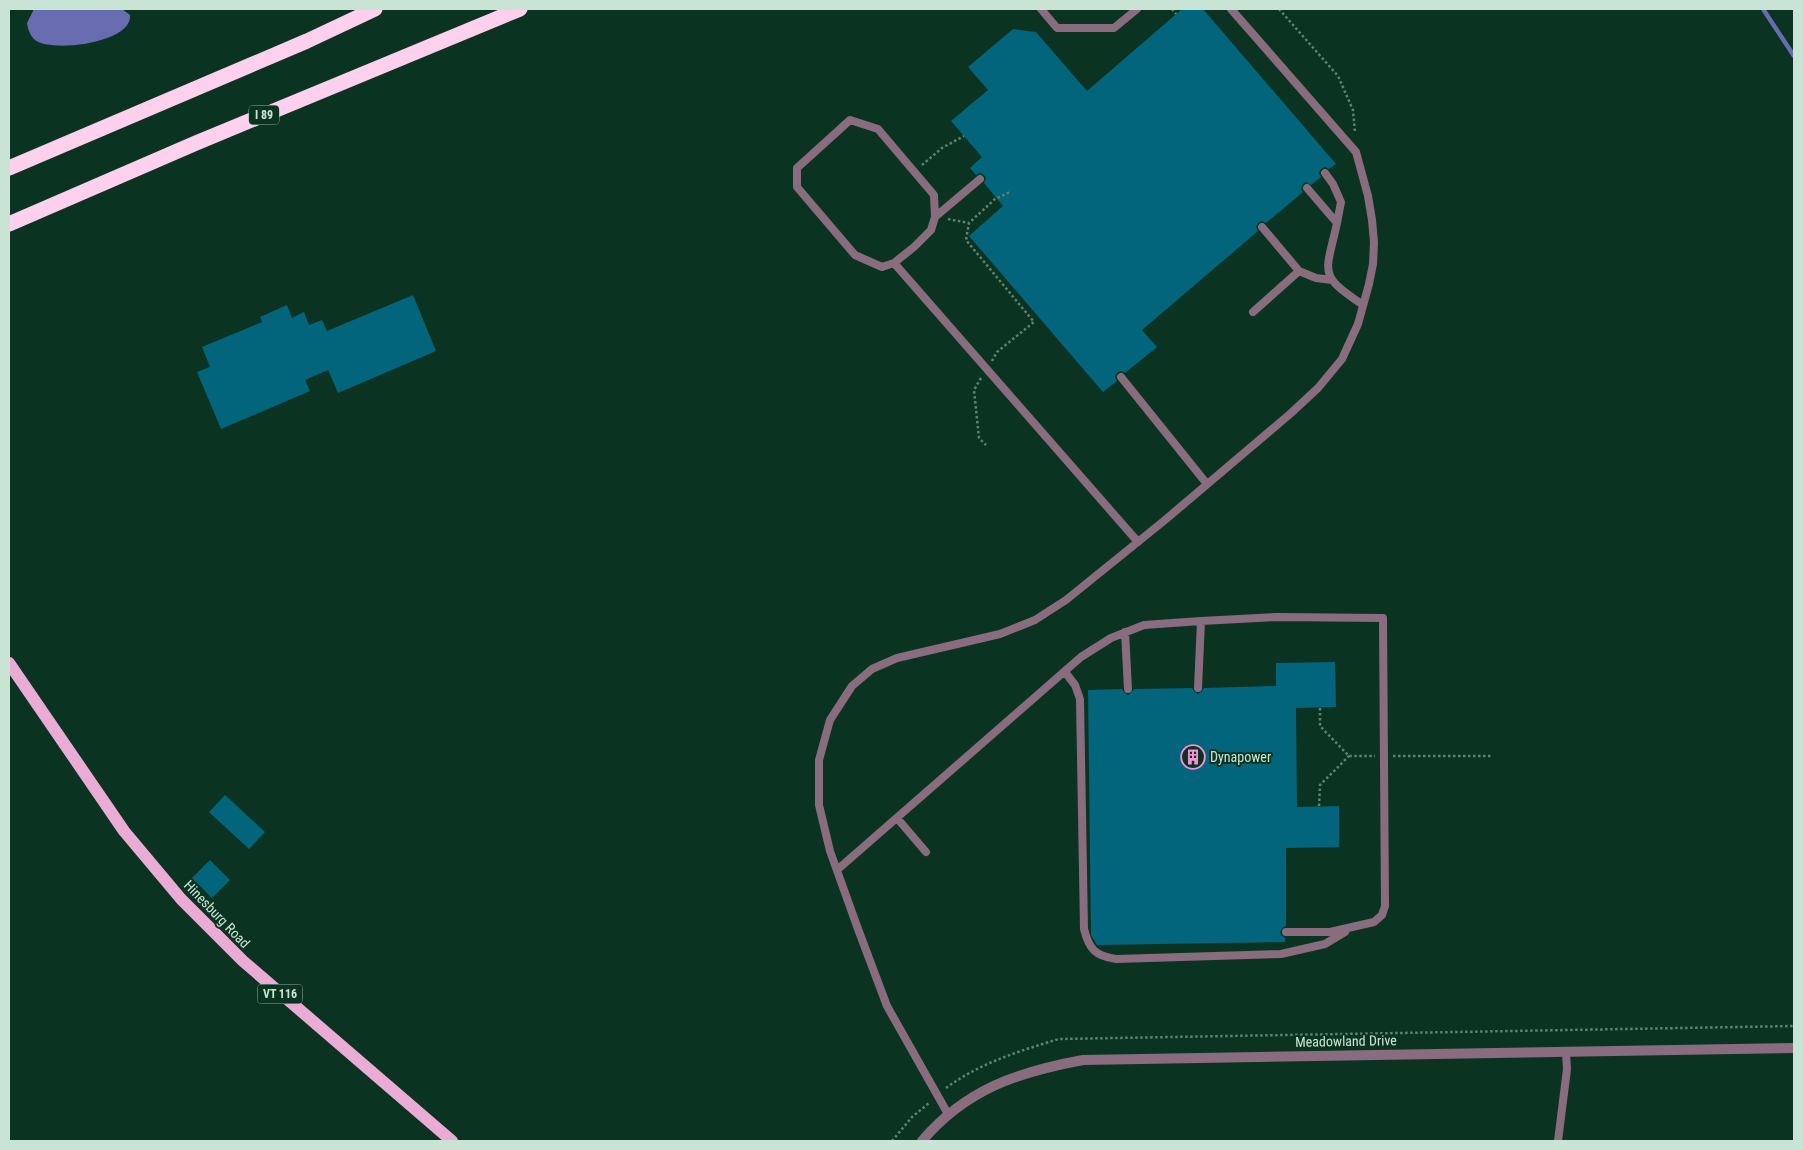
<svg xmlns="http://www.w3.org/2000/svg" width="1803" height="1150" font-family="'Roboto Condensed',sans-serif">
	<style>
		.water { fill: #676baf }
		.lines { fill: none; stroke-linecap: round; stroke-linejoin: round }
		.stream { stroke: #676baf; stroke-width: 4.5 }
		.building { fill: #02657b }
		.path { stroke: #5f8271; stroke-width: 2.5; stroke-dasharray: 2.5 2.5; stroke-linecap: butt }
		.service { stroke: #8a6c7f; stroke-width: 8 }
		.minor { stroke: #8a6c7f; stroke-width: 10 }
		.primary { stroke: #eaabd4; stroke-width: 12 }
		.motorway { stroke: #fdd0ed; stroke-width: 15 }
		.labels { text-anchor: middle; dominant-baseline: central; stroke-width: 4; stroke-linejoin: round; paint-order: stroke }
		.shield { fill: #0a3421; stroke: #90af9e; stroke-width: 1 }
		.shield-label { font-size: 12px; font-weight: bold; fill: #c9e4d4 }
		.poi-label { font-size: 14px; fill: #c9e4d4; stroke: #0a3421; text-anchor: start }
		.street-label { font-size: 14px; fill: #c9e4d4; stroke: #0a3421 }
	</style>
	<rect width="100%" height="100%" fill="#0a3421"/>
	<path class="water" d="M34 9H122L130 15C133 43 51 53 35 40 30 36 28 29 27 23Z"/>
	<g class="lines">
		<path class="stream" d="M1763 9 1794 56"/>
	</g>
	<path class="building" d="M1182 9H1203L1336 164 1329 169 1325 167 1321 169 1319 173 1321 177 1311 185 1306 182 1303 184 1301 189 1303 192 1266 223 1262 221 1258 223 1256 227 1258 231 1142 330 1157 347 1125 373 1121 371 1117 373 1115 377 1117 381 1103 392 969 236 1003 206 984 183 986 178 984 175 980 173 976 175 970 168 982 157 951 121 988 90 968 67 1013 29 1036 32 1087 91Z
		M413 295 436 351 338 393 328 370 305 380 310 391 221 429 197 372 210 367 202 347 262 322 260 317 287 305 292 318 304 312 309 325 322 320 327 331Z
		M1335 662 1336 707 1296 708 1297 807 1339 806V847L1286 848V926L1283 927 1280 932 1281 935 1285 938V942L1097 945 1091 935 1088 690 1122 689 1124 692 1128 695 1131 693 1134 689 1192 688 1195 692 1198 694 1202 691 1204 688 1276 686V663Z
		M225 795 265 832 249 849 209 812Z
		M210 860 230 880 212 898 192 878Z"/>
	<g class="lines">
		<path class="path" d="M1172 9 1176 14
			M1279 9 1338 76 1353 110 1355 133
			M922 165 942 148 964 136
			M948 219 969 223
			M992 361 997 352 1034 322 966 240 969 223 995 199 1010 192
			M981 378 974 390 979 438 986 445
			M1320 708V726L1349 756H1375
			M1393 756H1491
			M1319 806 1320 785 1349 756
			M946 1088C980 1063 1019 1051 1059 1039L1794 1026
			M892 1141 912 1117 929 1103"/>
		<path class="service" d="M1041 9 1057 28H1114L1137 9
			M850 120 878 129 934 195 935 217 931 230 914 247 894 263 882 267 855 255 797 187V168Z
			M1325 173 1333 184 1341 202 1337 223
			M1307 188 1337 223C1326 274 1317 274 1363 305
			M935 217 980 179
			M1262 227 1299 271 1316 278 1332 280
			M894 263 1138 542
			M1253 312 1299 271
			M1121 377 1207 484
			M1201 621 1277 617 1383 618 1385 906 1382 915 1374 922 1330 932H1286
			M1125 632 1128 689
			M1065 672 1075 685 1080 699 1084 929C1089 949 1095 956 1116 959L1281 954 1325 944 1345 932
			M897 818 926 852
			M837 870 1081 657 1111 638 1144 625 1201 621 1198 688
			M948 1114 887 1006 858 929 830 851 819 805V760L830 720 852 686 872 669 897 658 1000 634 1035 620 1066 600 1165 520 1290 414 1318 388 1342 359 1358 324 1369 284 1373 264 1374 242 1372 220 1368 196 1356 152 1231 9
			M1558 1141 1567 1069 1566 1052"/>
		<path class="minor" d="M922 1141C966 1089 1018 1072 1083 1060L1794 1048"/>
		<path class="primary" d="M9 663 124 831 181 899 243 961 452 1141"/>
		<path class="motorway" d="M9 168 307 41 375 9
			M9 224 196 143 520 9"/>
	</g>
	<defs>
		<g id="building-ring" transform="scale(1.25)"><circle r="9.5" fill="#0a3421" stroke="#f391d5" stroke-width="1.5"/><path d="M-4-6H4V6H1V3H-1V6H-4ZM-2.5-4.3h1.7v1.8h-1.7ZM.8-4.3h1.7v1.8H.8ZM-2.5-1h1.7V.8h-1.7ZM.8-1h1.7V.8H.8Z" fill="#f391d5"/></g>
	</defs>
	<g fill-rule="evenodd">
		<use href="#building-ring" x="1193" y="757"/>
	</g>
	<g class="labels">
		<g class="shield">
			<rect x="249" y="105.5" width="30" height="19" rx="4"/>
			<rect x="257.5" y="984.5" width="45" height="19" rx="4"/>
		</g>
		<g class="shield-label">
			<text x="264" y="115">I 89</text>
			<text x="280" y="994">VT 116</text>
		</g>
		<g class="poi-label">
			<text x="1210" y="757">Dynapower</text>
		</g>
		<g class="street-label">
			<text transform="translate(217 914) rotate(46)">Hinesburg Road</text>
			<text transform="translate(1346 1041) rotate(-1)">Meadowland Drive</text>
		</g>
	</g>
	<rect width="1803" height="1150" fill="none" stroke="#c9e4d4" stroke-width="20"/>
</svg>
